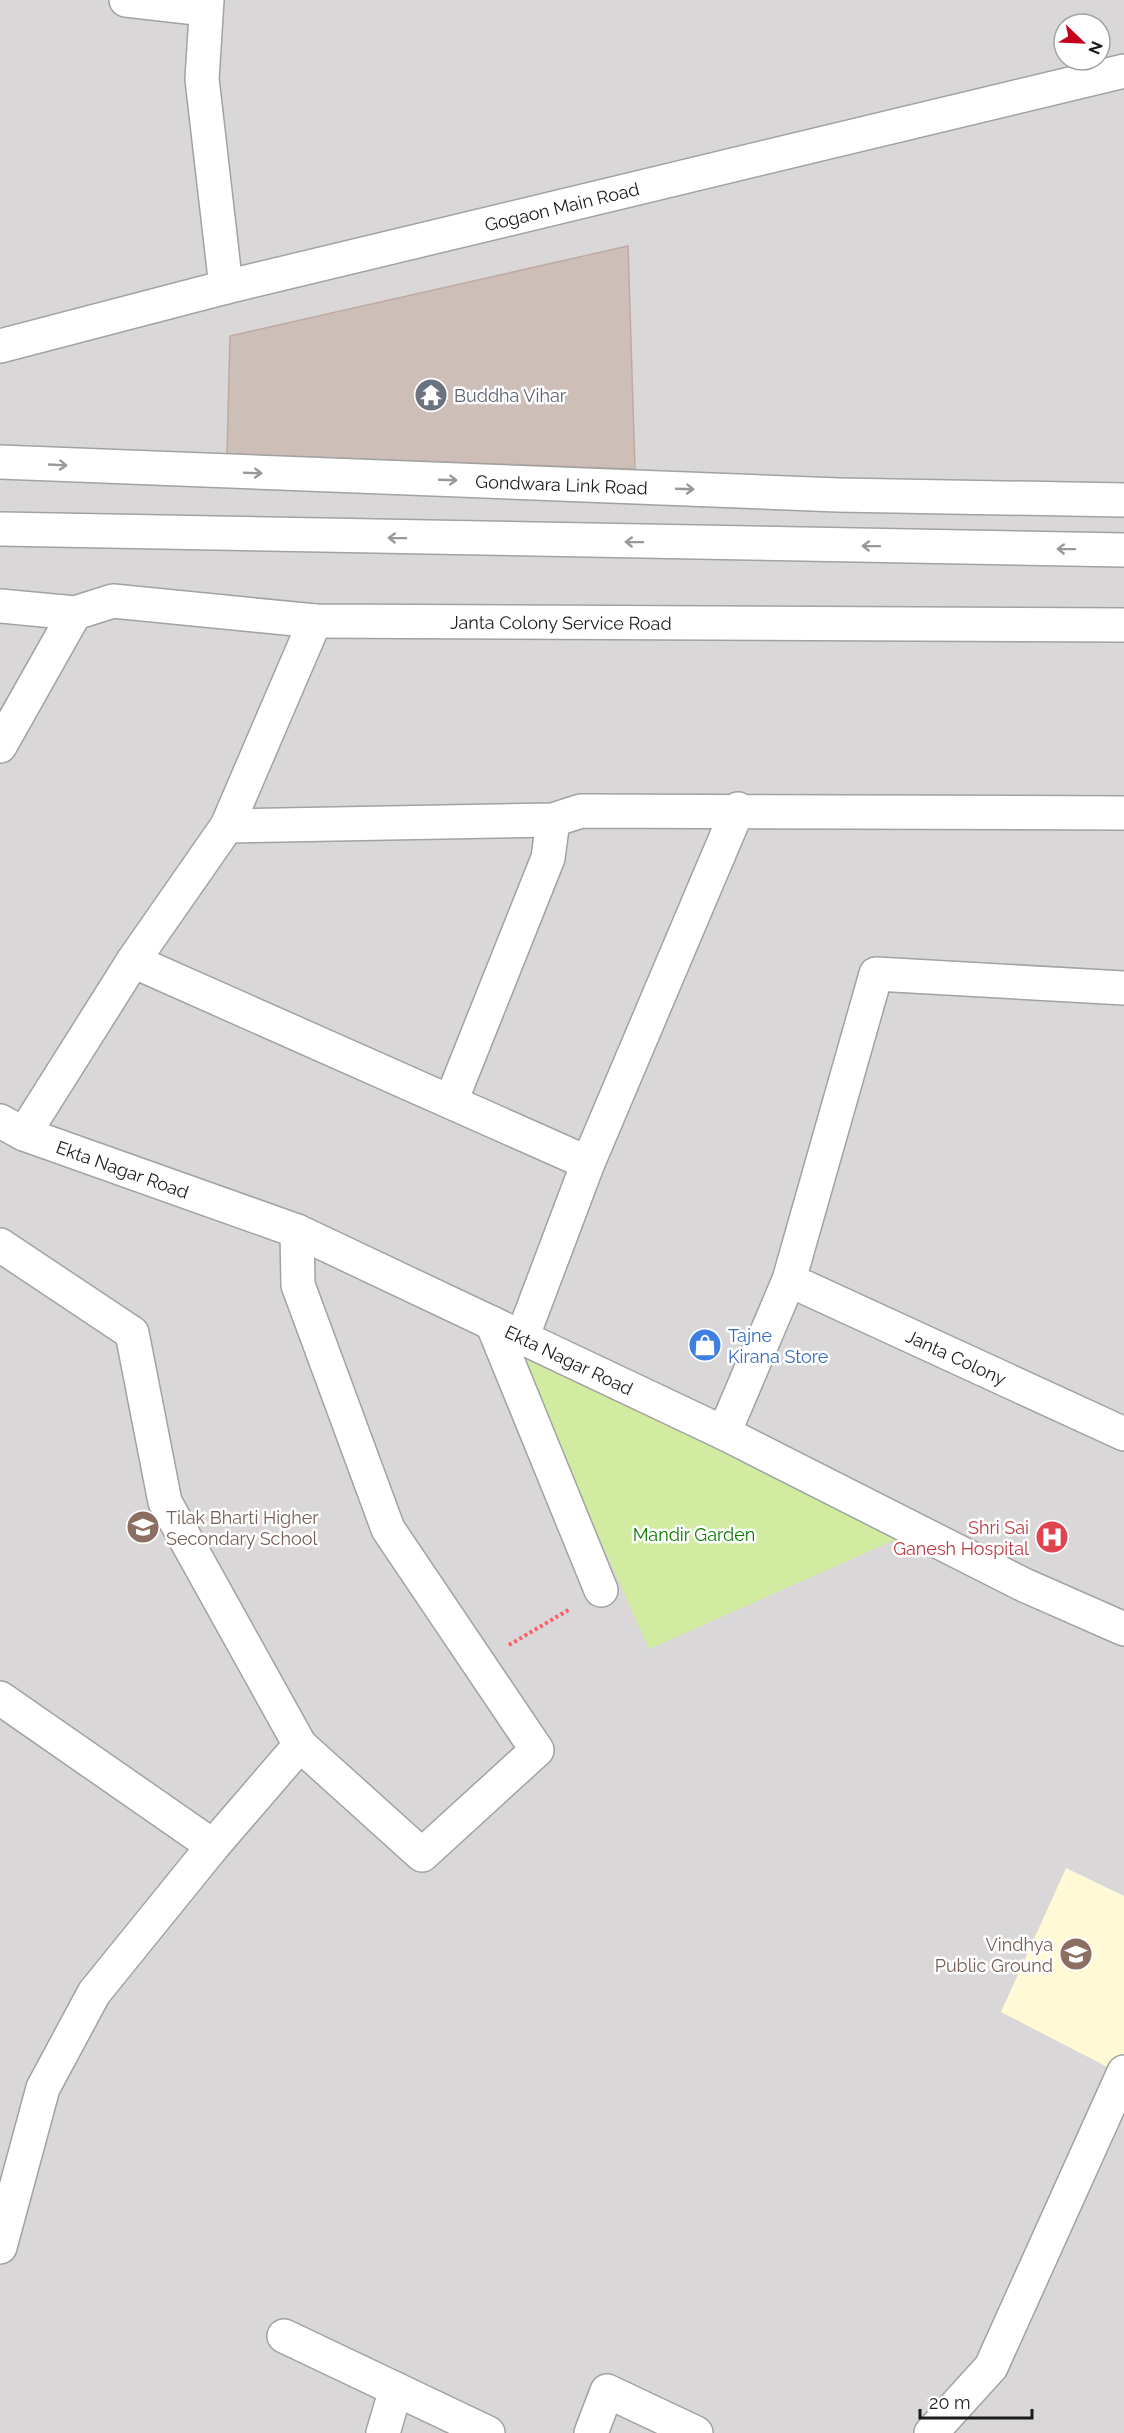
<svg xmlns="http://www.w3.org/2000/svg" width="1124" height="2433" font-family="Raleway,sans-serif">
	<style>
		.residential { fill: #d9d7d8; fill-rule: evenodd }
		.education { fill: #fff9d6 }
		.grass { fill: #d1eba1 }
		.building { fill: #cdbeb8; stroke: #bfaaa1; stroke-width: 1.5 }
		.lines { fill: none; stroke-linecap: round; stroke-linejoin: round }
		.minor-casing { stroke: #a2a2a2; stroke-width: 36 }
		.path { stroke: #ff5e66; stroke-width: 4; stroke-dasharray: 3 3; stroke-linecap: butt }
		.minor { stroke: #fff; stroke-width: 33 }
		.oneway { stroke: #989898 }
		.labels { text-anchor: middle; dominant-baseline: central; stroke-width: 5; stroke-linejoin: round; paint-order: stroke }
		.street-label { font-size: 18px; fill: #1b1b1b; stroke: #fff }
		.worship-label { font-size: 18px; fill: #5b616d; stroke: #fff; text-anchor: start }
		.shop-label { font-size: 18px; fill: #366cbe; stroke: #fff; text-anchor: start }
		.education-label { font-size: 18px; fill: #785e54; stroke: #fff; text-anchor: start }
		.health-label { font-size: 18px; fill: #be3a42; stroke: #fff; text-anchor: end }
		.park-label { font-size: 18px; fill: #0d7c05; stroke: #fff }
	</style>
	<rect width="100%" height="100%" fill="#ede6df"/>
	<path class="residential" d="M0 0H1124V2433H0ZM1064 24H1100V60H1064Z"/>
	<path class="education" d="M1066 1868 1124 1896V2054L1117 2072 1001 2012Z"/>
	<path class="grass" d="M514 1347 899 1538 649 1649Z"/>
	<path class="building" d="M628 246 635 469 227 454 230 336Z"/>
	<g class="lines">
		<g class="minor-casing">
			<g id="minor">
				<path d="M126 0 205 9"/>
				<path d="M207 0 202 79 226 287"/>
				<path id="s1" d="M0 346 226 287 1124 71"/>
				<path id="s2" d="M0 462 838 495 1124 500"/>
				<path d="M0 529 1124 550"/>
				<path id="s3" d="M0 606 75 613 113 601 315 621 1124 625"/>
				<path d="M0 746 75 613"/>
				<path d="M227 826 553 820 581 811 1124 813"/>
				<path d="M133 961 588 1163"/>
				<path d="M451 1101 548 858 553 820"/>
				<path id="s4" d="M0 1121 24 1134 297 1231 724 1433 1022 1584 1124 1629"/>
				<path d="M24 1134 133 961 227 826 315 621"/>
				<path d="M0 1245 132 1333 165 1502 300 1745 422 1855 537 1750 388 1529 298 1285 297 1231"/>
				<path id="s5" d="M789 1280 1124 1434"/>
				<path d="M492 1323 601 1590"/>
				<path d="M522 1338 588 1163 738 809"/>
				<path d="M724 1433 789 1280 876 974 1124 988"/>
				<path d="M0 1698 213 1846"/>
				<path d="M0 2247 43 2088 94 1993 213 1846 300 1745"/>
				<path d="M284 2336 488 2433"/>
				<path d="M383 2433 396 2389"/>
				<path d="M591 2433 607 2391 696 2433"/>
				<path d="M931 2433 991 2367 1124 2072"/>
			</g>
		</g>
		<path class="path" d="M509 1645 570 1609"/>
		<use href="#minor" class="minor"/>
	</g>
	<defs><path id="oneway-shaft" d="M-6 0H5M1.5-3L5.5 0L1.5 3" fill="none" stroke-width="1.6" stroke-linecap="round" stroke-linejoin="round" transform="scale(1.5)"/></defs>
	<g class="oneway">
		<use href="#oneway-shaft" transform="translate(58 465) rotate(3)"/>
		<use href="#oneway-shaft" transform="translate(253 473) rotate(2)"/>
		<use href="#oneway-shaft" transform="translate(448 480) rotate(2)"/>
		<use href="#oneway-shaft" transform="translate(685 489) rotate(2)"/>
		<use href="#oneway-shaft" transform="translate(397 538) rotate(-179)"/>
		<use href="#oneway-shaft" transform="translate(634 542) rotate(-179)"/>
		<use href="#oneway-shaft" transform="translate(871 546) rotate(-179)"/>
		<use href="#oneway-shaft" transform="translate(1066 549) rotate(-179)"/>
	</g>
	<defs>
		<g id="temple-disc" transform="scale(1.725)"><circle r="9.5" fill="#6b7280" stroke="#fff"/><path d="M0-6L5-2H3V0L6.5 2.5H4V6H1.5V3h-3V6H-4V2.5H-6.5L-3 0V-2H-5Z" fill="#fff"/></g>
		<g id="shop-disc" transform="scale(1.725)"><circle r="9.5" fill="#3f7fe0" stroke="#fff"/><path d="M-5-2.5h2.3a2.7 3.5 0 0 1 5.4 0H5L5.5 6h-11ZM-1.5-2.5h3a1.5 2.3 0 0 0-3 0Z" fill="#fff"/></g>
		<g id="school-disc" transform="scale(1.725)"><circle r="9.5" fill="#8d6e63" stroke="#fff"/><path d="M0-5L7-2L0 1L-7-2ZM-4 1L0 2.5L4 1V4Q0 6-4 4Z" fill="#fff"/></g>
		<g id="hospital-disc" transform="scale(1.725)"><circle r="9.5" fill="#e0444e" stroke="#fff"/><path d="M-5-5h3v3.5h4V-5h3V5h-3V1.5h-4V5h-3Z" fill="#fff"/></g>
	</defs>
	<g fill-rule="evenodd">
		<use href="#temple-disc" x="431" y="395"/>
		<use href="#shop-disc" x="705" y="1345"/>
		<use href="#school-disc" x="143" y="1527"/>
		<use href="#hospital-disc" x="1052" y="1537"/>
		<use href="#school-disc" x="1076" y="1954"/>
	</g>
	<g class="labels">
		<g class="street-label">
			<text stroke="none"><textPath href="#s1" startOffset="579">Gogaon Main Road</textPath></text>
			<text stroke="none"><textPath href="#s2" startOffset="562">Gondwara Link Road</textPath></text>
			<text stroke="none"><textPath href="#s3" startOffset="564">Janta Colony Service Road</textPath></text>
			<text stroke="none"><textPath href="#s4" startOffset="132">Ekta Nagar Road</textPath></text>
			<text stroke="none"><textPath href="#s5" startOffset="184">Janta Colony</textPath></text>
			<text stroke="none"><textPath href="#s4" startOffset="618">Ekta Nagar Road</textPath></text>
		</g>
		<g class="worship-label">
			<text x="454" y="395">Buddha Vihar</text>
		</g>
		<g class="shop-label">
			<text x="728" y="1335">Tajne<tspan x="728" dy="21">Kirana Store</tspan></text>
		</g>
		<g class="education-label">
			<text x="166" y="1517">Tilak Bharti Higher<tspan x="166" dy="21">Secondary School</tspan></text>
			<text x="1053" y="1944" text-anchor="end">Vindhya<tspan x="1053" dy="21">Public Ground</tspan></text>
		</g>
		<g class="health-label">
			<text x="1029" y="1527">Shri Sai<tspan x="1029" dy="21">Ganesh Hospital</tspan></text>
		</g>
		<g class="park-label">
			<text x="694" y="1534">Mandir Garden</text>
		</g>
	</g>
	<g transform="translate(1082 42) rotate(113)"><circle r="28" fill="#ffffff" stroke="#a4a4a4" stroke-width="1.5"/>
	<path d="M0-4.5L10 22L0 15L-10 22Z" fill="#c5001d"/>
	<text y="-9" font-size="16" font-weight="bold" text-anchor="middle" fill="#1b1b1b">N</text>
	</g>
	<path d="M920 2409v9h112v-9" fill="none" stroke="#1b1b1b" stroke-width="3"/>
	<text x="929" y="2409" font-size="18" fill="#1b1b1b" stroke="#ffffff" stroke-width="4.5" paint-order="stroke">20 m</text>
</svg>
